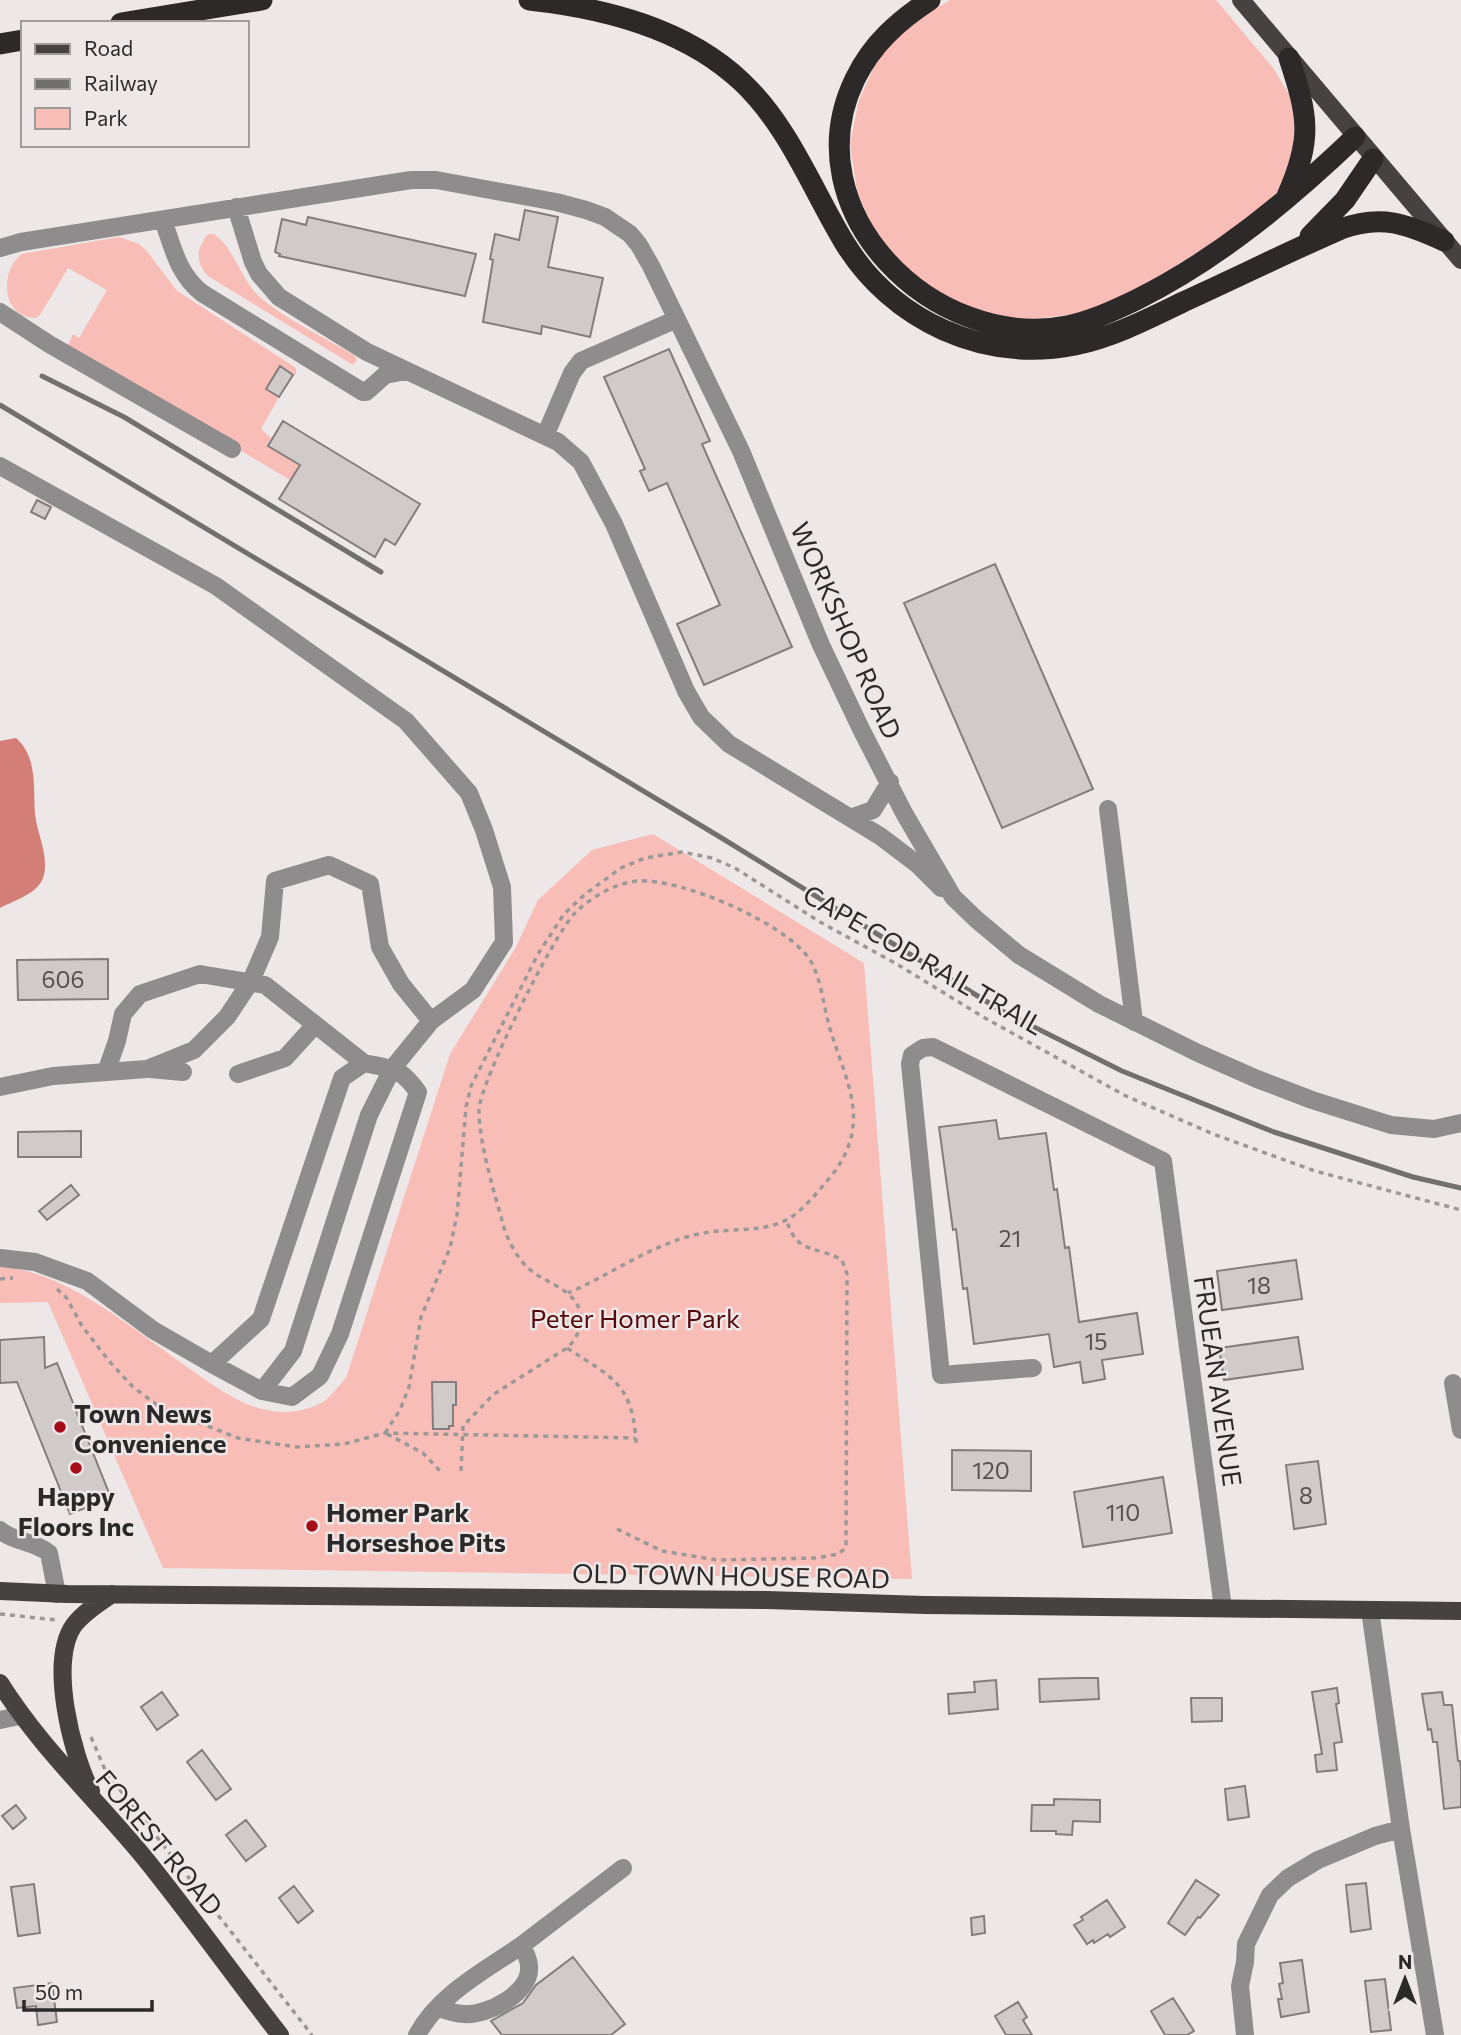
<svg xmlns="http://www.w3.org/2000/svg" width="1461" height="2035" font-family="Commissioner,sans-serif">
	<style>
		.green { fill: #f9bdb7 }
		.water { fill: #d37f77 }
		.building { fill: #d0cac9; stroke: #837d7d; stroke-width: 2 }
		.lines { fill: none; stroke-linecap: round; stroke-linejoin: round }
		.path { stroke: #9c9898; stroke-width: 3.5; stroke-dasharray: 5 5; stroke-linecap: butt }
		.minor { stroke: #8e8c8c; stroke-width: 18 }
		.major { stroke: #464242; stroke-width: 18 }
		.highway { stroke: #2e2929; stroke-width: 21 }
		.rail { stroke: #726f6f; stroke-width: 5 }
		.poi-dot { fill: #a50d1a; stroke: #ede7e7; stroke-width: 2.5 }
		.labels { text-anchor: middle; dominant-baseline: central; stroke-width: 5; stroke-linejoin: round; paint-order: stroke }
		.number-label { font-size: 23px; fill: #545151 }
		.street-label { font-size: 26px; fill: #2b2929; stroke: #ede7e7 }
		.park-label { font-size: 26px; fill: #54060a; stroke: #ede7e7 }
		.poi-label { font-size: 26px; font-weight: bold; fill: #2b2929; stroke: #ede7e7; text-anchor: start }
	</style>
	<rect width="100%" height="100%" fill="#ede7e7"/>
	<path class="green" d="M950 0H1216L1273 68 1290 96 1295 123 1292 158 1279 190 1251 218 1139 289 1077 314 1023 320 982 313 941 296 906 268 876 235 857 192 850 143 859 100 878 58 905 28Z
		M208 234H214C234 249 238 272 254 291 273 313 327 339 354 355L357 360 353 365 208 276C195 262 196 249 208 234Z
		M119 237 139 244 146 250 177 291 296 368V375L280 367 266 389 279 397 261 429 272 439 268 446 300 464 290 480 81 355 68 345 73 334 79 338 107 290 68 268 40 315 36 318C0 318 0 269 22 254Z
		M653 834 864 963 912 1579 163 1568 48 1302 0 1303V1267C67 1269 145 1339 200 1376 220 1390 243 1406 267 1410 284 1414 303 1412 319 1404 329 1400 338 1386 346 1378L450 1054 516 947 538 900 592 850Z"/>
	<path class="water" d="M16 738C38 757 33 789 35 814 37 834 50 857 43 878 37 894 15 900 0 908V741Z"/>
	<path class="building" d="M525 210 558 217 548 267 603 278 590 337 542 326 541 334 483 322 493 260 490 259 495 234 519 240Z
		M308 217 476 254 465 296 279 256 280 254 275 252 282 219 306 225Z
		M669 349 710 441 702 444 792 647 704 685 677 624 720 605 667 483 649 491 640 471 645 469 604 377Z
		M280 366 293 375 279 397 266 389Z
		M283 421 420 504 395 545 385 539 375 557 279 499 300 465 268 446Z
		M37 500 51 507 45 519 31 512Z
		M995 564 1093 789 1002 828 904 603Z
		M108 959V999L18 1000 17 960Z
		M996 1120 999 1139 1046 1133 1054 1190 1057 1189 1065 1248 1069 1247 1079 1322 1137 1313 1143 1354 1102 1360 1105 1379 1083 1383 1080 1362 1054 1367 1049 1334 974 1344 967 1288 963 1289 956 1229 953 1230 939 1127Z
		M81 1131V1157H18V1132Z
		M71 1185 79 1195 47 1220 39 1211Z
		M1296 1260 1302 1299 1222 1310 1217 1271Z
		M44 1337 45 1368 57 1363 111 1498 70 1514 17 1382 0 1383V1340Z
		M1298 1337 1303 1369 1224 1380 1219 1348Z
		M432 1382H456V1405H453V1426H449V1429H433Z
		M952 1450 1031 1451V1491L952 1490Z
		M1318 1461 1326 1524 1294 1529 1286 1465Z
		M1163 1477 1172 1533 1083 1547 1074 1492Z
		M1077 1678H1098L1099 1699 1040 1702 1039 1679Z
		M996 1680 998 1709 949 1714 948 1694 975 1692 974 1682Z
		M1337 1688 1339 1703 1336 1704 1342 1742 1334 1743 1337 1770 1317 1772 1315 1755 1322 1754 1312 1692Z
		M162 1692 178 1715 157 1730 141 1707Z
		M1442 1692 1444 1705H1452L1458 1761H1460L1461 1771V1807L1444 1809 1437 1742H1433L1431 1729 1428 1730 1422 1694Z
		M1191 1698H1222V1721L1192 1722Z
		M202 1750 231 1789 216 1800 187 1762Z
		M1245 1786 1249 1817 1228 1820 1225 1789Z
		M1054 1799 1100 1800V1822L1073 1821 1072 1835 1056 1834V1831H1031L1032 1805H1054Z
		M16 1805 26 1818 13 1829 2 1816Z
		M246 1820 266 1846 246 1861 226 1835Z
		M1196 1880 1219 1895 1200 1918 1198 1917 1185 1935 1168 1923Z
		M1366 1883 1371 1929 1351 1932 1346 1885Z
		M34 1884 40 1933 18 1936 11 1887Z
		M294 1886 313 1911 298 1923 279 1898Z
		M1107 1900 1125 1927 1110 1937 1108 1934 1094 1943 1093 1940 1087 1944 1074 1925 1083 1920 1081 1917Z
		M984 1916 985 1933 972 1935 971 1918Z
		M573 1957 625 2024 611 2035H502L491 2021 523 2003 536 1985Z
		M1302 1960 1309 2012 1281 2017 1278 1999H1282L1279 1984 1283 1983 1280 1963Z
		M1385 1979 1391 2030 1371 2032 1365 1981Z
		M52 1983 57 2022 38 2025 36 2006 17 2008 14 1988Z
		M1173 1998 1194 2031 1187 2035H1165L1151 2011Z
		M1018 2002 1027 2017 1023 2020 1032 2035H1006L995 2016Z"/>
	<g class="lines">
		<path class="path" d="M0 1279 13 1278
			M57 1289 66 1297 82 1326 109 1361 133 1387 161 1408 238 1438 297 1447 344 1444 385 1433 635 1438
			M567 1348C613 1378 633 1384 636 1443
			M385 1433 400 1410 409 1387 421 1317 450 1248 457 1215 466 1107 471 1086 538 954 564 914 584 895 621 868 645 858 682 852 712 858 735 868 820 922 895 963 985 1018 1124 1095 1213 1134 1315 1171 1461 1210
			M387 1434 423 1453 440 1471
			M461 1471 463 1426 494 1394 567 1348C584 1332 587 1308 567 1293 555 1283 540 1279 528 1268 517 1258 507 1239 503 1224 494 1192 479 1143 479 1110 480 1082 554 934 575 913 591 897 615 883 638 881 681 878 786 923 810 960 821 977 824 1009 830 1029 847 1084 872 1123 832 1175 821 1188 810 1202 797 1213 772 1233 740 1228 710 1232 658 1239 615 1273 568 1293
			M617 1529 662 1551 717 1560 817 1558 838 1554 846 1548 847 1274 842 1260C816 1245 797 1255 787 1221
			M0 1614 57 1620
			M91 1737 106 1772 312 2035"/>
		<path class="minor" d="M236 207 253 262 259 274 279 297 367 352 558 442 581 462 614 524 686 691 701 717 729 744 880 836 917 864 941 888
			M163 220C173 248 178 274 202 293L363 392H366L385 375 406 371
			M0 248 21 242 411 180H436L556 202 586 210 605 217 630 234 639 245 651 266 741 451 821 645 861 729 904 813 953 897 977 920 1019 955 1099 1004 1198 1053 1257 1079 1312 1100 1391 1125 1434 1129 1461 1123
			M0 312 49 344 232 449
			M545 436 572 373 581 361 677 319
			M0 466 216 586 406 721 469 793 484 830 502 887 504 942 473 990 431 1021 392 1069 369 1115 293 1351 262 1391
			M1108 809 1134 1022
			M850 818 873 810 890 782
			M150 1069 183 1072
			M106 1072 117 1041 123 1014 140 994 200 974 265 985 364 1063
			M238 1074 285 1058 315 1025
			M0 1087 53 1076 147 1069 194 1050 227 1017 251 981 270 937 275 881 329 865 370 884 380 947 401 984 431 1021
			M0 1258 35 1262 87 1281 153 1330 212 1364 262 1391 292 1397 320 1376 340 1334 418 1092C400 1067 393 1069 364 1063L342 1078 261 1319 212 1364
			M1033 1368 941 1375 910 1064 912 1055 923 1048 933 1047 1163 1161 1223 1608
			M1453 1383 1461 1430
			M0 1530C13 1542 34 1541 49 1553L57 1594
			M1370 1610 1401 1829 1435 2035
			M0 1720 20 1716
			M522 1945 623 1868
			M417 2035C439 1994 486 1970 522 1945 524 1951 529 1959 529 1966 532 1993 487 2016 464 2014 455 2014 446 2010 437 2008
			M1245 2035 1240 1986 1245 1962 1246 1944 1270 1895 1288 1878 1318 1860 1375 1836 1401 1829"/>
		<path class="major" d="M1241 0 1461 260
			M0 1591 67 1594 767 1600 925 1605 1461 1611
			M0 1683C40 1747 95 1798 143 1856 190 1914 234 1976 280 2035
			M91 1791C72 1755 48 1661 74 1625 84 1612 99 1603 112 1594"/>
		<path class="highway" d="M529 0C604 8 685 28 742 82 789 127 811 187 844 242 892 321 984 363 1075 345 1113 337 1148 319 1183 302 1236 278 1288 252 1341 229 1381 214 1407 224 1444 241
			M930 0C898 21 872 44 855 79 791 211 934 352 1067 326 1091 321 1113 311 1136 300 1218 259 1289 200 1355 137
			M121 23 262 0
			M0 44 23 40
			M1287 196C1313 138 1308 116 1289 58
			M1310 236 1345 200 1373 159"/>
		<path class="rail" d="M42 376 124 417 381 572
			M0 405 720 837 1002 1011 1122 1071 1274 1132 1413 1177 1461 1188"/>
	</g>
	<g class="poi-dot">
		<circle cx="60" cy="1427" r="7"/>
		<circle cx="76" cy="1468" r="7"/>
		<circle cx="312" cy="1526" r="7"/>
	</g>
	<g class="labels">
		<g class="number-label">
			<text x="63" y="979">606</text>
			<text x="1010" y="1238">21</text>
			<text x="1259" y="1285">18</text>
			<text x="1096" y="1341">15</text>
			<text x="991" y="1470">120</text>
			<text x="1306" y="1495">8</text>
			<text x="1123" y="1512">110</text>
		</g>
		<g class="street-label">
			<text transform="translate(847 630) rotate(66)">WORKSHOP ROAD</text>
			<text transform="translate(924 959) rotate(30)">CAPE COD RAIL TRAIL</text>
			<text transform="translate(1219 1381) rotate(82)">FRUEAN AVENUE</text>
			<text transform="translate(731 1575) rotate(1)">OLD TOWN HOUSE ROAD</text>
			<text transform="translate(160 1842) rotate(50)">FOREST ROAD</text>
		</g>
		<g class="park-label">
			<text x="635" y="1317">Peter Homer Park</text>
		</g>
		<g class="poi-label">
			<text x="74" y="1412">Town News<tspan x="74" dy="30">Convenience</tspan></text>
			<text x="76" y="1495" text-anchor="middle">Happy<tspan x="76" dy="30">Floors Inc</tspan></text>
			<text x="326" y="1511">Homer Park<tspan x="326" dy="30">Horseshoe Pits</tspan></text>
		</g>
	</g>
	<rect x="21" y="21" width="228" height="126" fill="#ede7e7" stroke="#9f9b9b" stroke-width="2"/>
	<rect x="35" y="44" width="35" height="10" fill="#464242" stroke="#9f9b9b" stroke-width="2"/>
	<text x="84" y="56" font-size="21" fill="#2b2929">Road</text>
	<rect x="35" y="79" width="35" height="10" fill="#726f6f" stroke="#9f9b9b" stroke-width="2"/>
	<text x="84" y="91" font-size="21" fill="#2b2929">Railway</text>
	<rect x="35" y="108" width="35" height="21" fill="#f9bdb7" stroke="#9f9b9b" stroke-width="2"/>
	<text x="84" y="126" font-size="21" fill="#2b2929">Park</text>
	<g transform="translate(1405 1979)" stroke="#ede7e7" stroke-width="5" paint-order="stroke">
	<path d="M0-5L12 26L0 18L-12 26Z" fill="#2b2929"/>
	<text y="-10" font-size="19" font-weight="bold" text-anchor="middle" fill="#2b2929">N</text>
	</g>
	<path d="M24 2000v10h128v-10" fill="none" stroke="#2b2929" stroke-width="3.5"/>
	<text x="35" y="2000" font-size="21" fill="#2b2929" stroke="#ede7e7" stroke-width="5" paint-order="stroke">50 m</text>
</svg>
